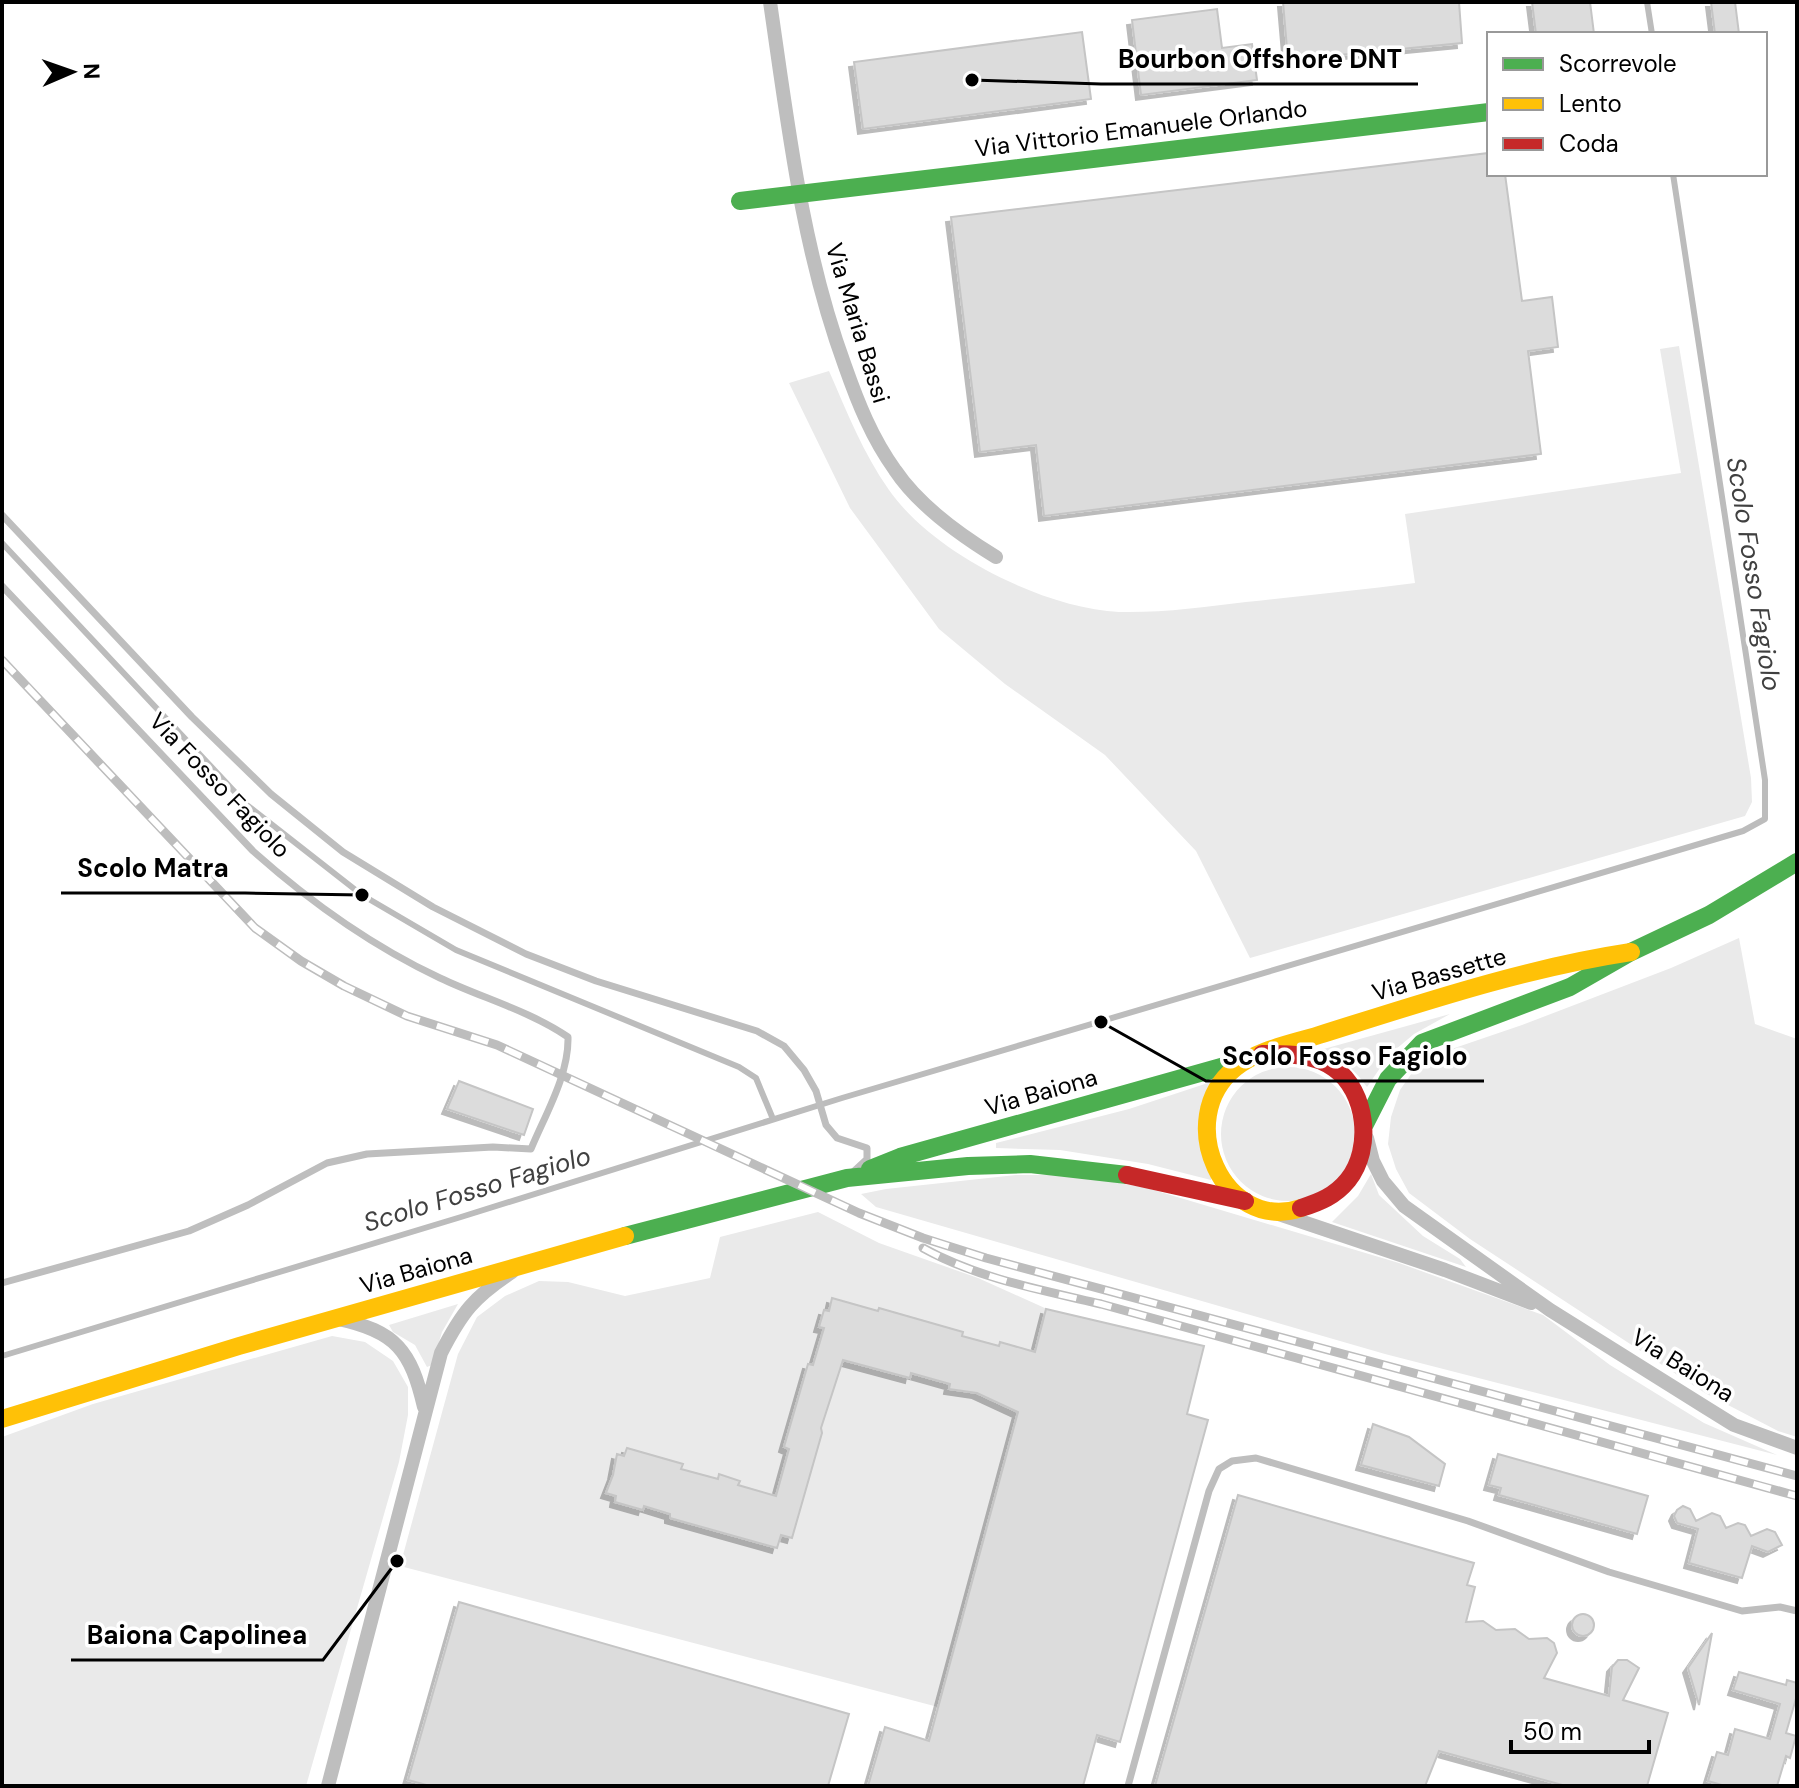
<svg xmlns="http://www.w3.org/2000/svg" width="1799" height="1788" font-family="'DM Sans',sans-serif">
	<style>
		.green { fill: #eaeaea }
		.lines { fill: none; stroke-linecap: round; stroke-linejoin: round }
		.stream { stroke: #bcbcbc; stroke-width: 6 }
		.building { fill: #dcdcdc; stroke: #c5c5c5; stroke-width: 2; filter: url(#shadow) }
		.lane { stroke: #bebebe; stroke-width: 7 }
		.street { stroke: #bebebe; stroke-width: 14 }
		.fast { stroke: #4caf50; stroke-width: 18 }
		.slow { stroke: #ffc107; stroke-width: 18 }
		.jam { stroke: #c62828; stroke-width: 18 }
		.rail-casing { stroke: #bdbdbd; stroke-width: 9 }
		.rail { stroke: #fff; stroke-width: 6; stroke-dasharray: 18; stroke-linecap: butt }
		.labels { text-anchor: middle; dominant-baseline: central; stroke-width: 7; stroke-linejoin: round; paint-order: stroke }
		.street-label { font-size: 24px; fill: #000; stroke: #fff }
		.water-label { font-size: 26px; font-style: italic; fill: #404040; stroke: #fff }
		.leader { fill: none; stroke: #000; stroke-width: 3 }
		.callout-dot { fill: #000; stroke: #fff; stroke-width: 3 }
		.callout-label { font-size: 26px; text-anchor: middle; font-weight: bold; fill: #000; stroke: #fff; stroke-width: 7; stroke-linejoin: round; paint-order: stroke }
	</style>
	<defs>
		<filter id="shadow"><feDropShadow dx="-5" dy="5" stdDeviation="0" flood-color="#0004"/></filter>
	</defs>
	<rect width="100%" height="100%" fill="#fff"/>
	<path class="green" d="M1679 346 1751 778 1752 802 1745 816 1250 958 1196 851 1105 755 1005 684 939 629 850 508 789 383 829 371C847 412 863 453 889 490 933 553 1043 608 1119 612 1162 613 1204 607 1246 602 1303 596 1359 590 1415 583L1405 514 1681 473 1660 349Z
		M1739 938 1755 1024 1797 1039V1437L1778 1431 1705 1393 1470 1239 1409 1193 1396 1169 1388 1144 1391 1117 1400 1090 1414 1070 1437 1054 1522 1025 1671 968Z
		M1450 1014 1414 1034 1389 1055 1367 1087C1354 1069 1342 1058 1320 1050Z
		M1221 1134a67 67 0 1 1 134 0a67 67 0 1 1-134 0Z
		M1214 1081 1211 1180 1148 1164 1060 1150 996 1148V1143L1129 1109Z
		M1371 1174 1379 1195 1423 1236 1460 1259 1466 1267 1332 1222 1358 1196Z
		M1016 1175H1074L1147 1188 1399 1263 1543 1315 1610 1365 1704 1423 1777 1455 1385 1354 876 1207 861 1194 886 1189Z
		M818 1212 879 1243 978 1278 1047 1309 938 1707 400 1566 458 1354 477 1317 505 1296 539 1281 568 1282 625 1296 710 1278 720 1237Z
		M458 1304 442 1332 432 1365 427 1367 415 1345 393 1332 389 1325Z
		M332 1336 365 1342 393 1361 408 1387V1415L399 1462 306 1786H2V1437L93 1404Z"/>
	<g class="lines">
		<path class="stream" d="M1647 2 1652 34
			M2 543 247 805 362 895 456 950 739 1067 756 1078 773 1119
			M2 1356 461 1217 842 1098 1743 831 1765 819V780L1673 174"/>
	</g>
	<path class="building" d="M1283 2H1459L1462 43 1288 60Z
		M1532 2H1590L1594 34H1536Z
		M1711 2H1735L1739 34H1715Z
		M1217 9 1222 48 1252 44 1257 80 1141 95 1132 20Z
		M1082 32 1091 99 863 129 854 62Z
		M1489 153V174H1505L1522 301 1552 297 1558 347 1528 351 1541 454 1044 516 1036 445 980 452 951 217Z
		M459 1081 533 1109 524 1135 447 1109Z
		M832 1298 878 1311 879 1308 963 1332 962 1336 999 1346 1000 1342 1035 1352 1046 1309 1204 1346 1187 1414 1208 1420 1120 1742 1097 1735 1083 1786H868L885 1727 929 1741 1018 1412 977 1393 949 1389 950 1384 911 1373 910 1378 843 1360 821 1428 822 1433 792 1538 781 1535 777 1548 670 1518V1514L644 1506 643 1510 615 1502 616 1496 606 1493 613 1475 617 1454 624 1456 627 1448 683 1464 681 1469 718 1479 719 1474 740 1481 738 1485 776 1496 789 1449 784 1447 808 1364 813 1365 824 1328 819 1327 824 1310 829 1311Z
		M1373 1424 1409 1437 1445 1464 1439 1486 1361 1465Z
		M1498 1454 1648 1496 1637 1534 1499 1495 1501 1488 1489 1485Z
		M1238 1495 1474 1563 1467 1585 1475 1587 1466 1622 1483 1621 1496 1630 1515 1629 1529 1639 1547 1638 1554 1643 1557 1653 1544 1678 1609 1696 1612 1667 1618 1660H1627L1639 1668 1623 1700 1668 1713 1647 1786H1566L1439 1751 1425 1786H1155Z
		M1683 1506 1690 1509 1696 1521 1712 1513 1720 1516 1726 1528 1738 1523 1745 1525 1751 1536 1767 1529 1775 1532 1782 1545 1768 1552 1752 1546 1742 1578 1689 1563 1698 1529 1677 1523 1674 1516 1677 1510Z
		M459 1602 849 1714 828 1786H430L408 1780Z
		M1572 1625a11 11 0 1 1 22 0a11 11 0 1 1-22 0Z
		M1712 1633 1699 1705 1688 1668Z
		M1739 1672 1786 1685 1787 1680 1797 1683V1695L1786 1733 1796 1736 1790 1758 1786 1756 1777 1786H1725L1708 1781 1717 1752 1728 1755 1735 1729 1770 1739 1780 1704 1733 1690Z"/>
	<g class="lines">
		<path class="lane" d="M2 515 192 717 271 794 343 852 433 907 526 954 596 981 757 1031 784 1046 804 1070 816 1091 826 1125 837 1138 867 1148V1159L853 1172
			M2 586 253 851C309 901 372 946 440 978 482 998 530 1011 568 1037 569 1075 545 1115 531 1149L493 1147 367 1154 327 1163 248 1205 189 1231 2 1283
			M1128 1786 1209 1491 1219 1469 1232 1461 1256 1458 1468 1521 1609 1572 1742 1611 1780 1607 1797 1611"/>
		<path class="street" d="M770 2C788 125 802 249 845 366 858 403 872 438 895 470 919 506 960 535 996 557
			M1367 1138 1373 1161 1383 1181 1404 1206 1550 1310 1705 1407 1734 1425 1797 1448
			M1279 1214 1445 1270 1531 1303
			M338 1319C396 1331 411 1351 424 1407
			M328 1786 441 1353C462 1312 474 1297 512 1272"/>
		<path class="fast" d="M740 201 1489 112
			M1365 1124 1388 1079 1422 1043 1570 987 1631 952 1709 915 1797 862
			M870 1169 900 1157 1239 1062
			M625 1236 847 1178 968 1166 1030 1164 1127 1175"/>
		<path class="slow" d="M1301 1208C1224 1234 1172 1119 1235 1068 1259 1049 1291 1044 1319 1035 1421 1003 1525 968 1631 952
			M2 1419 239 1346 625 1236"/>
		<path class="jam" d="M1262 1054C1287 1054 1312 1053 1334 1068 1367 1091 1373 1149 1348 1180 1335 1196 1320 1202 1301 1208
			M1127 1175 1245 1201"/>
		<g class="rail-casing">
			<path id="rail" d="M2 660 255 928 301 961 344 986 407 1016 497 1045 859 1213 923 1238 986 1258 1797 1476
				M923 1248C977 1278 1041 1290 1101 1304L1797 1496"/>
		</g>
		<use href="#rail" class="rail"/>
	</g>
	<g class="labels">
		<g class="street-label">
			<text transform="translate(1141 128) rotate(-7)">Via Vittorio Emanuele Orlando</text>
			<text transform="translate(858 323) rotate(73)">Via Maria Bassi</text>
			<text transform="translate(220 785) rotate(46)">Via Fosso Fagiolo</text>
			<text transform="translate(1439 974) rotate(-16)">Via Bassette</text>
			<text transform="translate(1041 1092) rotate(-16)">Via Baiona</text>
			<text transform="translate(416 1270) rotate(-16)">Via Baiona</text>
			<text transform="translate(1683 1365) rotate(32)">Via Baiona</text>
		</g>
		<g class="water-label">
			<text transform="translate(1754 574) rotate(81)">Scolo Fosso Fagiolo</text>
			<text transform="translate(477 1189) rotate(-17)">Scolo Fosso Fagiolo</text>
		</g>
	</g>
	<path class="leader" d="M972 80L1101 84H1418M362 895L245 893H61M1101 1022L1206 1081H1484M397 1561L323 1660H71"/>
	<g class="callout-dot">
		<circle cx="972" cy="80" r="8"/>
		<circle cx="362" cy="895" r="8"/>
		<circle cx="1101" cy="1022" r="8"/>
		<circle cx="397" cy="1561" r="8"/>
	</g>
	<g class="callout-label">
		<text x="1260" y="68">Bourbon Offshore DNT</text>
		<text x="153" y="877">Scolo Matra</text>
		<text x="1345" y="1065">Scolo Fosso Fagiolo</text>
		<text x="197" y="1644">Baiona Capolinea</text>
	</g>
	<rect width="1799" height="1788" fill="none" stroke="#000000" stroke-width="8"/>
	<rect x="1487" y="32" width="280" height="144" fill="#ffffff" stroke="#999999" stroke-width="2"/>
	<rect x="1503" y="58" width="40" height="12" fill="#4caf50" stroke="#999999" stroke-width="2"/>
	<text x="1559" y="72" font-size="24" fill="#000000">Scorrevole</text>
	<rect x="1503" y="98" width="40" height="12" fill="#ffc107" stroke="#999999" stroke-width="2"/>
	<text x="1559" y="112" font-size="24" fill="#000000">Lento</text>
	<rect x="1503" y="138" width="40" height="12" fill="#c62828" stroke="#999999" stroke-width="2"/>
	<text x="1559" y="152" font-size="24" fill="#000000">Coda</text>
	<g transform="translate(72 72) rotate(88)" stroke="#ffffff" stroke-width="6" paint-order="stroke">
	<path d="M0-6L14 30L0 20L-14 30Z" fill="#000000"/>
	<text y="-12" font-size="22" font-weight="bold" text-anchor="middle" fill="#000000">N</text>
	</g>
	<path d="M1511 1740v12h138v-12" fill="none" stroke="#000000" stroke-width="4"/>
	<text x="1523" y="1740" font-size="24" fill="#000000" stroke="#ffffff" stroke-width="6" paint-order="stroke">50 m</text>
</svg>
